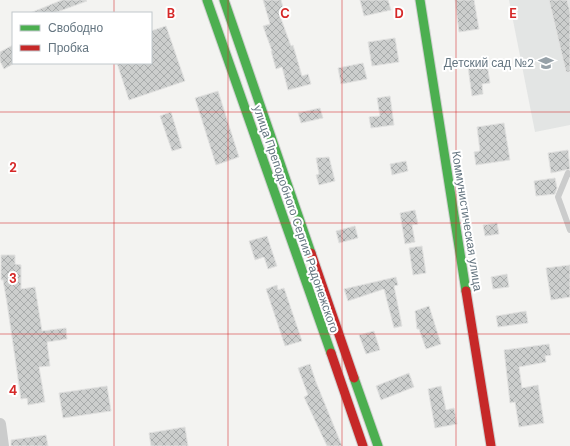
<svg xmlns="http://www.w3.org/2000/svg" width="570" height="446" font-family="'DM Sans',sans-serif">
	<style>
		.built { fill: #e3e5e4 }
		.building { fill: url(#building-cross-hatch); stroke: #e2e2e1 }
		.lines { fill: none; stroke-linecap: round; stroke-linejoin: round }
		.fast-casing { stroke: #cfcfcf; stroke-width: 11 }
		.jam-casing { stroke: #cfcfcf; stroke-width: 11 }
		.lane { stroke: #cbcccc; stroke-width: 6 }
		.street { stroke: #cbcccc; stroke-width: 12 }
		.fast { stroke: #4caf50; stroke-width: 9 }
		.jam { stroke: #c62828; stroke-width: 9 }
		.grid { fill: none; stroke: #d62828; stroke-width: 1; stroke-opacity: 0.55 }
		.labels { text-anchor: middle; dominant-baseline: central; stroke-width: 4; stroke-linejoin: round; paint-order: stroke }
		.poi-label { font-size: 12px; fill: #647580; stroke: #fff; text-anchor: end }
		.street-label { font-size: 12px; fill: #647580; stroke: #fff }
		.grid-label { font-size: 13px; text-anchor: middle; font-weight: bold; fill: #d62828; stroke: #fff; stroke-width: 4; stroke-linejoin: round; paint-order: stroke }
	</style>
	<defs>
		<pattern id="building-cross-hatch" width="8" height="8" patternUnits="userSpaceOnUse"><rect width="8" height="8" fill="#cccecd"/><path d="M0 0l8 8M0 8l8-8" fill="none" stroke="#a9acac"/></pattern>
	</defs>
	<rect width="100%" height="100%" fill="#f3f3f1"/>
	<path class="built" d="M509 0H570V125L535 132Z"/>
	<path class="building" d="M62 0H86L87 1 54 13H30Z
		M263 0H281L285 14 280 16 291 46 293 45 302 76 308 74 311 84 288 90 282 67 276 69 271 51H272L263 26 270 24Z
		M360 0H388L391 10 364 16Z
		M455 0H474L479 29 459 32Z
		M549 0H567L570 12V72H566Z
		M166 26 185 81 129 100 117 63H151V31Z
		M395 38 399 62 372 66 368 42Z
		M13 45V64L4 69 0 61V52Z
		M363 63 367 79 341 84 338 68Z
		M487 64 490 83 482 84 483 94 472 96 468 67Z
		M218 91 239 157 216 165 195 98Z
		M390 96 394 125 371 128 369 117 380 116 377 98Z
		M320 108 323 118 301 123 298 113Z
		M171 112 182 148 172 151 160 116Z
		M504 123 510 160 476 165 474 152 480 151 477 127Z
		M568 150 570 169 551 173 548 153Z
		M329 157 335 181 319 185 316 175 319 174 316 158Z
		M406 161 408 171 392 175 390 164Z
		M555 178 557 188 555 194 536 196 534 181Z
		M415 210 418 224 412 225 415 242 405 244 400 213Z
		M497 223 499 234 485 236 483 225Z
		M355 226 358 238 339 243 336 231Z
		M267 236 277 266 268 269 264 257 255 260 249 241Z
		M422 246 426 273 413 275 409 248Z
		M1 255H15V264L21 265V289L35 287 42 331 66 328 67 339 47 342 50 366 39 367 45 402 28 405 27 398 21 399 7 303 3 280H1Z
		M570 265V297L551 300 546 268Z
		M507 274 509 287 493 289 491 277Z
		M396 277 398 285 394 286 402 326 394 328 384 289 348 301 344 289Z
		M277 285 278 290 284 288 302 341 285 346 266 289Z
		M429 306 441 344 426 349 419 329H417L415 311Z
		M526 311 528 323 498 327 496 316Z
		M374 331 380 350 366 354 359 335Z
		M549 344 551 355 545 356 546 362 519 367 522 388 538 385 544 423 519 427 515 402 510 403 504 350Z
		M310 364 316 382 342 446H327L304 397 308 395 298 368Z
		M409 373 414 387 381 400 376 386Z
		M107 386 111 411 63 418 59 393Z
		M441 386 446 410 454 408 457 424 435 428 428 389Z
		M185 427 188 446H151L149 433Z
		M46 435 48 446H11V440Z"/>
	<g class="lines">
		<g class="fast-casing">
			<path id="fast" d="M207 0 331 353
				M224 0 311 253
				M420 0 466 291
				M354 378 378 446"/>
		</g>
		<g class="jam-casing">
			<path id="jam" d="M311 253 354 378
				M466 291 491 446
				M331 353 363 446"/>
		</g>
		<path class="lane" d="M570 174 568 173 558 197 570 230"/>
		<path class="street" d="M0 424 3 446"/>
		<use href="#fast" class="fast"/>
		<use href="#jam" class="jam"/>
	</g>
	<path class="grid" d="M114 0V13M228 0V446M342 0V446M456 0V446M114 63V446M0 112H570M0 223H570M0 334H570"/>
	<defs>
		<g id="school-bare" transform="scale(1.2)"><path d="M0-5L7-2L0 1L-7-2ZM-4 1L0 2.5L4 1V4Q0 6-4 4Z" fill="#96a1a8" stroke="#fff" stroke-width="2.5" paint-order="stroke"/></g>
	</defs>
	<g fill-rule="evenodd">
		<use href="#school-bare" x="546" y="63"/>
	</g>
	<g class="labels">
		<g class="poi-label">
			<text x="534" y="63">Детский сад №2</text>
		</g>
		<g class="street-label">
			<text transform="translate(296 219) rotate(71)">улица Преподобного Сергия Радонежского</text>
			<text transform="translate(467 221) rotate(81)">Коммунистическая улица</text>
		</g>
	</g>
	<g class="grid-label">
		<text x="171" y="18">B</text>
		<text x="285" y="18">C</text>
		<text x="399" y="18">D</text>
		<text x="513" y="18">E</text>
		<text x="13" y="172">2</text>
		<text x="13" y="283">3</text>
		<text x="13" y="395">4</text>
	</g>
	<rect x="12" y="12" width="140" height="52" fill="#ffffff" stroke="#c1c8cc"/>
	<rect x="20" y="25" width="20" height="6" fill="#4caf50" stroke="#c1c8cc"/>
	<text x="48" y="32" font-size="12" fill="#647580">Свободно</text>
	<rect x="20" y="45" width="20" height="6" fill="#c62828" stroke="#c1c8cc"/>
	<text x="48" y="52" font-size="12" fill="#647580">Пробка</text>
</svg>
